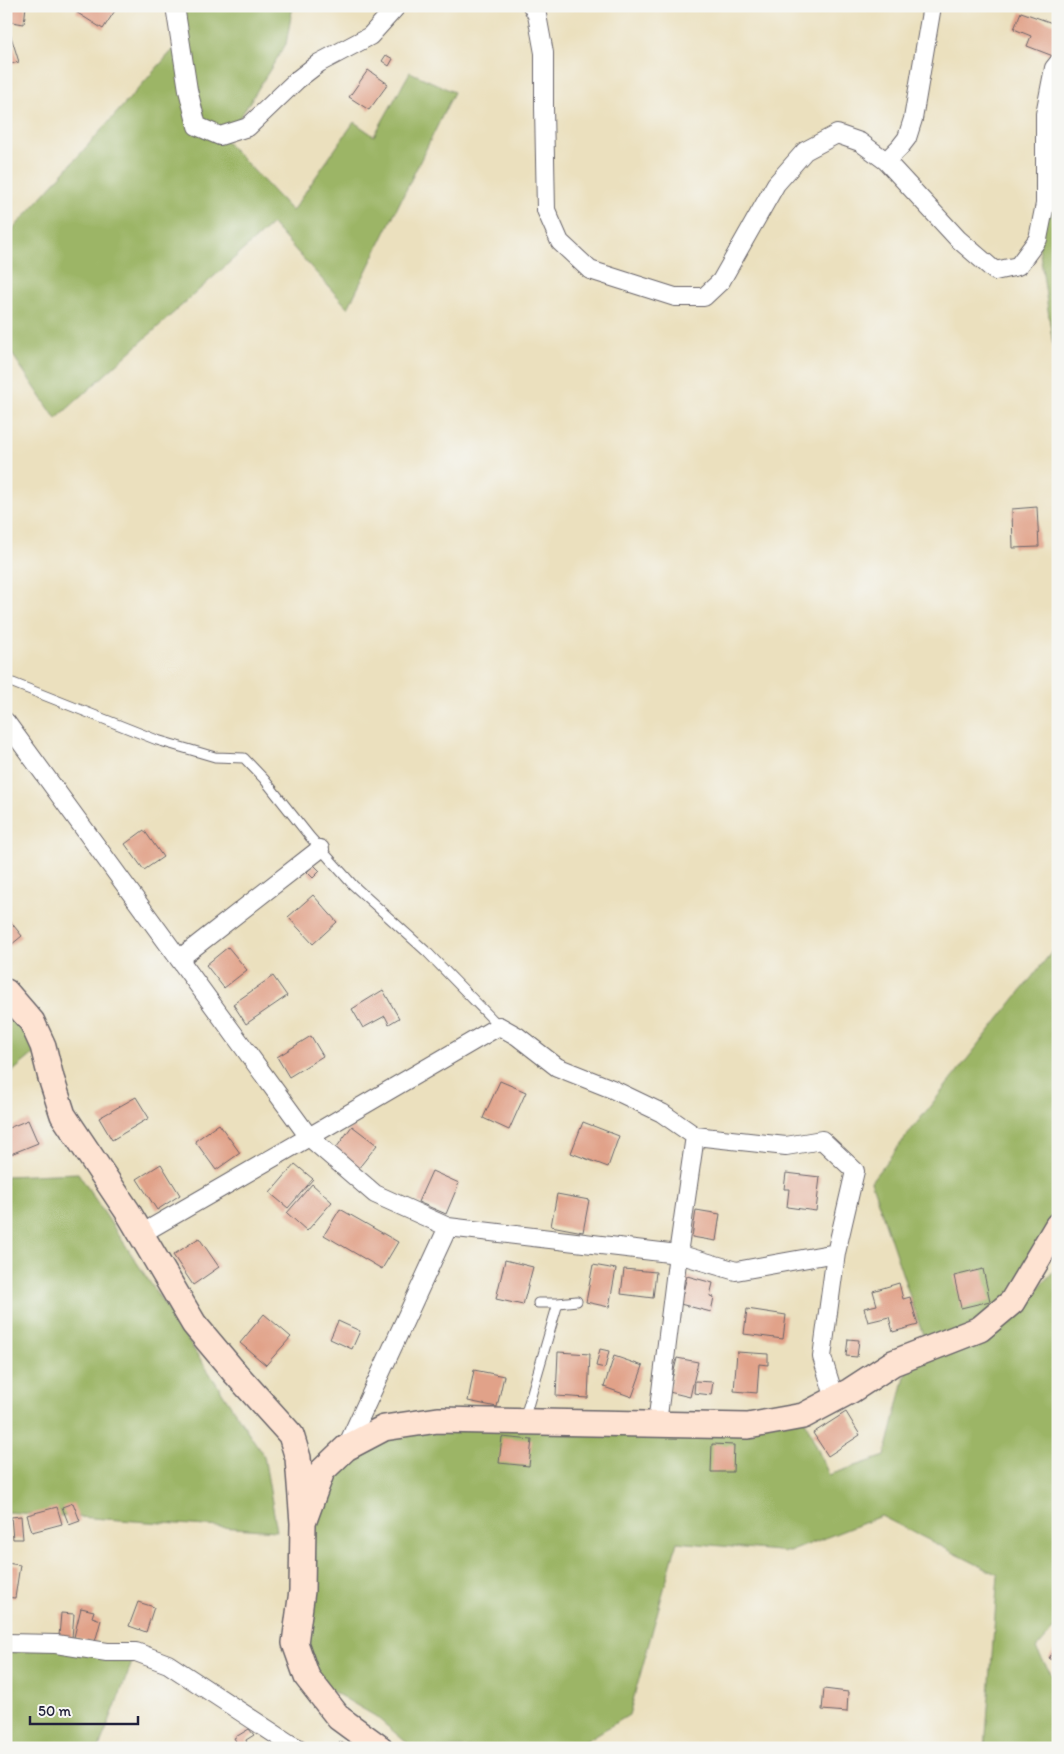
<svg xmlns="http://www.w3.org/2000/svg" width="1064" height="1754" font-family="Itim,sans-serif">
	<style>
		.forest { fill: #9cb566; stroke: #5f6c50 }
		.building { fill: #e1a289 }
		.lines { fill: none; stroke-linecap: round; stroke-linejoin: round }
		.lane-casing { stroke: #686469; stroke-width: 11 }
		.street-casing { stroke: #686469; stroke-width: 20 }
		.secondary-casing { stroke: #686469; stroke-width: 28 }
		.lane { stroke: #fff; stroke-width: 9 }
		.street { stroke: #fff; stroke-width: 18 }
		.secondary { stroke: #fee3d2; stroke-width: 25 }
	</style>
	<rect width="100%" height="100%" fill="#f6f6f2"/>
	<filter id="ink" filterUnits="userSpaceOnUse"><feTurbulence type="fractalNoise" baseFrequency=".02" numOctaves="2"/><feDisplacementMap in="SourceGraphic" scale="10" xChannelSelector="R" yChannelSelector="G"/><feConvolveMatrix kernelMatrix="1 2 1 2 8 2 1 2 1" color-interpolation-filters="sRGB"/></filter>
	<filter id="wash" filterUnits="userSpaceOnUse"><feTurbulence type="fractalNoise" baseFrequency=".0096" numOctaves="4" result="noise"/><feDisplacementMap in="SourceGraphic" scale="20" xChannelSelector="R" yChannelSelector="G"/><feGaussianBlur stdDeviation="1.12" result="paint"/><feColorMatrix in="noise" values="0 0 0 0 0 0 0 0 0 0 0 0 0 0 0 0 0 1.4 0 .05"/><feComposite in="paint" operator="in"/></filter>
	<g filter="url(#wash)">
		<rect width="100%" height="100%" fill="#ebe0be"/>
		<path class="forest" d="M172 6H293L286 44 231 132 221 136 292 211 354 122 374 136 410 72 454 92 348 308 272 224 56 419 6 345V237L179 43Z
			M1045 139 1058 184V381L1038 239Z
			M1058 944V1229L1012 1302 975 1324 1034 1293 1058 1266V1624L1036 1649 1058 1685V1742L1043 1748H985L998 1575 881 1516 789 1552 677 1542 629 1715 574 1748H413L375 1716 308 1677 303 1556 322 1471 409 1424 803 1416 829 1475 885 1456 910 1356 927 1347 871 1181Z
			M6 993 43 1046 6 1077Z
			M78 1173 264 1456 277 1531 6 1512V1176Z
			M6 1643 136 1652 99 1748H6Z"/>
		<g id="blocks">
			<path class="building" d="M6 6H26L24 24 6 21Z
				M79 6H118L103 29 76 12Z
				M1021 12 1058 25V44L1053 56 1027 46 1031 36 1014 29Z
				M6 27H8L19 62 6 65Z
				M386 55 393 59 389 66 382 61Z
				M368 70 388 84 369 110 349 97Z
				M1037 507 1039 547 1013 548 1012 509Z
				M144 830 163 857 144 870 125 844Z
				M314 865 320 871 313 878 307 872Z
				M313 895 337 922 313 944 288 917Z
				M6 916 22 936 6 949Z
				M228 947 247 970 224 988 206 965Z
				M273 976 287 996 246 1024 233 1004Z
				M383 990 399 1018 389 1024 385 1016 363 1028 352 1009Z
				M311 1036 323 1056 289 1077 277 1057Z
				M500 1081 526 1092 509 1130 483 1118Z
				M136 1097 149 1118 112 1140 99 1118Z
				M28 1120 38 1143 6 1156V1129Z
				M583 1122 619 1136 608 1167 571 1153Z
				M219 1124 240 1153 216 1170 195 1141Z
				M352 1126 377 1145 358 1169 334 1151Z
				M161 1164 180 1195 157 1210 137 1179Z
				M295 1164 313 1179 288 1208 270 1193Z
				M432 1171 459 1183 446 1214 418 1202Z
				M786 1173 820 1177 816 1211 787 1207 789 1189H784Z
				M312 1184 332 1202 307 1231 287 1213Z
				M557 1194 589 1200 583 1232 551 1226Z
				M340 1209 398 1242 382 1269 324 1235Z
				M696 1210 720 1214 716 1241 692 1237Z
				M199 1238 219 1267 193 1285 173 1255Z
				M505 1260 533 1267 523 1305 496 1299Z
				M593 1265 616 1269 609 1307 586 1302Z
				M624 1269 656 1272 653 1298 621 1294Z
				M983 1269 990 1301 961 1308 954 1276Z
				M687 1276 713 1283 710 1296 714 1297 711 1312 680 1304Z
				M899 1283 903 1299 910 1297 918 1325 893 1332 889 1317 868 1322 864 1308 877 1305 873 1291Z
				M747 1309 786 1315 783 1339 744 1334Z
				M264 1314 291 1337 266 1365 240 1343Z
				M338 1321 360 1331 352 1349 330 1339Z
				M848 1339 859 1340 857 1357 846 1356Z
				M600 1349 609 1351 605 1368 596 1366Z
				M558 1352 590 1354 588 1398 556 1396Z
				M737 1352 768 1354V1365L759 1364 757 1393 734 1391Z
				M614 1356 643 1366 632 1397 604 1387Z
				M677 1358 698 1362 690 1397 669 1392Z
				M474 1370 504 1376 497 1407 468 1401Z
				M695 1381 713 1382 711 1395 694 1393Z
				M846 1412 860 1435 828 1456 813 1433Z
				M502 1437 532 1440 529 1466 499 1463Z
				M712 1444 734 1445 733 1472H711Z
				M73 1503 80 1521 69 1525 62 1507Z
				M57 1507 62 1524 32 1532 27 1515Z
				M21 1516 23 1539H13L11 1517Z
				M6 1563 20 1565 15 1598 6 1597Z
				M138 1602 154 1607 146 1632 129 1626Z
				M81 1608 94 1611 92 1617 101 1620 95 1642 74 1637Z
				M61 1613 74 1614 72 1638 59 1636Z
				M1058 1645V1664L1049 1658Z
				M824 1689 848 1692 847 1712 822 1710Z
				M249 1729 254 1735 246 1740 248 1747 240 1748 234 1738Z
				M340 1741 349 1748H336Z"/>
		</g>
	</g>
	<g filter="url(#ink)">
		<use href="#blocks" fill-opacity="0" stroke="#686469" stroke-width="1"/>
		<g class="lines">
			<g class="lane-casing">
				<path id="lane" d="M6 683H13L157 740 215 757 244 758 264 779 310 837 353 885 428 953 499 1026
					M538 1303H558L577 1301
					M524 1420 558 1303"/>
			</g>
			<g class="street-casing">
				<path id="street" d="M175 6 188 90 197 126 220 136 248 127 297 80 319 63 370 36 397 6
					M532 6 537 15 544 53V108L546 210 560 242 590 270 675 297H704L721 281 776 184 805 151 837 134 860 142 886 161 958 239 995 271 1018 266 1038 239 1045 204V114L1054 68 1058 63
					M886 161 900 147 907 138 913 119 932 6
					M6 722 309 1137 141 1234
					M179 959 320 849
					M695 1136 786 1146 822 1140 855 1171 836 1253 736 1271 678 1254Z
					M448 1227 375 1194 309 1137 499 1026 517 1036 557 1067 612 1089 662 1113 695 1136
					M835 1399 822 1357 836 1253
					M346 1448 448 1227 678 1254 657 1424
					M6 1643 56 1644 107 1652H136L168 1664 290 1744 298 1748"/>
			</g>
			<g class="secondary-casing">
				<path id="secondary" d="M6 992 32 1022 43 1046 51 1078 63 1115 128 1212 194 1324 236 1374 291 1435 298 1458 303 1523 302 1591 295 1643 307 1677 339 1718 380 1748
					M303 1523 322 1471 346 1448 384 1428 438 1420 748 1426 803 1416 850 1391 893 1363 980 1329 1012 1302 1058 1225"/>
			</g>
			<use href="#lane" class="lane"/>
			<use href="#street" class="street"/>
			<use href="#secondary" class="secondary"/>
		</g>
	</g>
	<rect width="1064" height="1754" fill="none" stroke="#f6f6f2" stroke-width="25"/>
	<path d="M30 1716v8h108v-8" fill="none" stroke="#22223b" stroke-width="2.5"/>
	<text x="38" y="1716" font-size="15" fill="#22223b" stroke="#f6f6f2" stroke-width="4" paint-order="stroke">50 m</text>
</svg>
